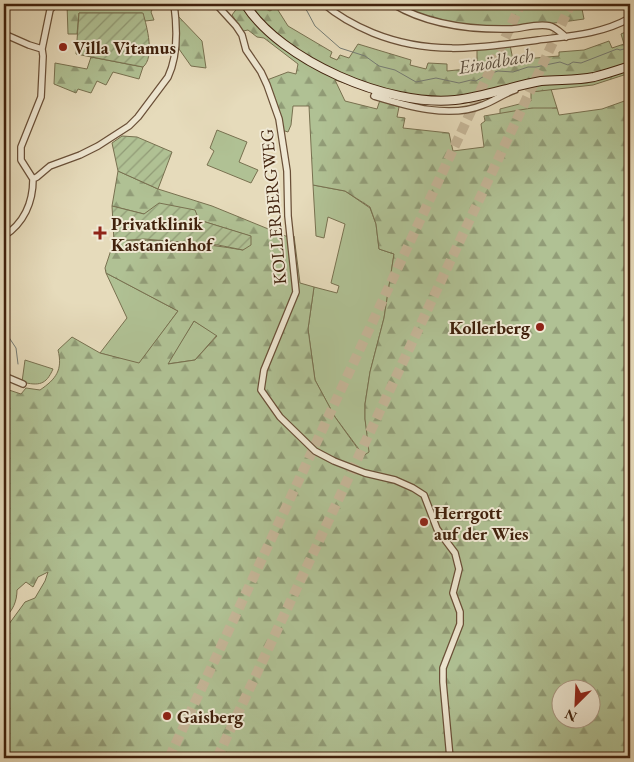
<svg xmlns="http://www.w3.org/2000/svg" width="634" height="762" font-family="'EB Garamond',serif">
	<style>
		.grass { fill: #b0c194; stroke: #787150 }
		.forest { fill: url(#forest-firs); stroke: #787150; fill-rule: evenodd }
		.garden { fill: url(#garden-furrows); stroke: #787150 }
		.lines { fill: none; stroke-linecap: round; stroke-linejoin: round }
		.stream { stroke: #757c74; stroke-width: 1 }
		.highway-tunnel { stroke: #c5b698; stroke-width: 10; stroke-dasharray: 10 5; stroke-linecap: butt }
		.street-casing { stroke: #6a5038; stroke-width: 8 }
		.secondary-casing { stroke: #40210c; stroke-width: 10 }
		.street { stroke: #efe8d3; stroke-width: 5.5 }
		.secondary { stroke: #efe8d3; stroke-width: 8 }
		.poi-dot { fill: #8f2418; stroke: #efe8d3; stroke-width: 2 }
		.labels { text-anchor: middle; dominant-baseline: central; stroke-width: 4; stroke-linejoin: round; paint-order: stroke }
		.poi-label { font-size: 18px; font-weight: bold; fill: #40210c; stroke: #efe8d3; text-anchor: start }
		.street-label { font-size: 18px; fill: #40210c; stroke: #efe8d3 }
		.water-label { font-size: 19px; font-style: italic; fill: #5b4f40; stroke: #efe8d3 }
	</style>
	<defs>
		<pattern id="forest-firs" width="22" height="20" patternUnits="userSpaceOnUse" patternTransform="scale(1.25)"><rect width="22" height="20" fill="#b0c194"/><path d="M5 1l3.5 6h-7zM16 11l3.5 6h-7z" fill="#919c77"/></pattern>
		<pattern id="garden-furrows" width="10" height="10" patternUnits="userSpaceOnUse" patternTransform="scale(1.25)"><rect width="10" height="10" fill="#b0c194"/><path d="M-1 1l2-2M0 10L10 0M9 11l2-2" fill="none" stroke="#919c77"/></pattern>
	</defs>
	<rect width="100%" height="100%" fill="#e6dbbb"/>
	<filter id="stains"><feTurbulence type="fractalNoise" baseFrequency=".004" numOctaves="4"/><feColorMatrix values="0 0 0 0 .2 0 0 0 0 .09 0 0 0 0 .02 0 0 0 .5 -.17"/></filter>
	<radialGradient id="worn" r=".72"><stop offset=".6" stop-color="#630" stop-opacity="0"/><stop offset="1" stop-color="#630" stop-opacity=".3"/></radialGradient>
	<path class="grass" d="M551 89 557 108 500 114V109L531 101V92Z
		M217 130 247 142 239 162 258 170 251 183 207 165 214 151 210 148Z
		M313 185 345 191 370 208 376 224 379 249 394 254 384 318 370 372 365 404V419L370 452 364 456 335 417 315 380 308 329 314 287 337 293 339 286 331 283 345 224 328 217 324 238 316 236Z
		M106 273 178 311 139 364 100 353 127 318Z
		M194 321 217 335 195 360 167 364Z
		M25 360 53 369C46 385 39 386 22 382Z"/>
	<path class="forest" d="M67 4 153 8 151 12 154 20 145 21 142 13H79L77 34H68Z
		M235 4H243L299 57 376 93 335 80 345 101 377 109 380 100 399 107 397 117 405 118 403 128 449 133 453 151 484 147 481 124 485 121 484 116 532 108H557L559 115 602 109 630 99V758H4V626L9 624 25 602 35 598 45 581 48 572 38 577 33 587 26 582 17 590C17 601 13 611 4 618V378L9 381 6 389 21 394 26 388 40 390C56 379 63 370 58 350L72 337 100 353 139 363 178 311 106 273 105 268 114 241C157 238 201 243 243 250L250 236 199 220 144 214 112 206 118 171 158 189 212 206 288 237 294 236 300 283 314 287 308 329 315 380 335 417 363 456 369 452 365 419V404L370 372 384 318 394 254 379 249 376 224 370 207 345 191 313 185 309 106H293L291 125 288 132 282 130 267 80 288 72 296 74 298 64 264 38 257 37 248 30 243 31 232 15 238 7ZM194 321 217 336 195 360 168 364ZM562 690H592V720H562Z
		M249 4H261L262 7 270 11 276 7 288 26 332 52 330 57 337 60 340 55 349 58 358 44 411 60 410 65 426 69 428 63 447 64V71L477 68V49L510 45 513 60 559 56V52L584 50 609 41 612 48 624 44 621 34 630 30V63L591 75 458 97C386 101 292 63 249 4Z
		M397 4H605L582 9 584 19C522 28 455 36 397 4Z
		M177 15 202 41 206 68 191 66 179 49Z
		M91 57 143 67 139 79 113 72 106 85 97 81 91 93 78 89 76 93 54 84 55 63 87 69Z
		M630 69V73L593 85 531 92 529 87Z"/>
	<path class="garden" d="M79 13H143C147 27 155 57 143 67L76 54Z
		M122 136 137 137 172 152 158 189 118 171 112 143Z
		M159 203 195 210 199 220 251 236V245L243 250 218 245 144 239 114 241 112 206 144 214Z"/>
	<g class="lines">
		<path class="stream" d="M300 4 307 11 315 26 340 48 365 56 379 66 395 70 416 82 436 78 459 83 471 80 476 81 486 75 498 71 513 72 528 67H536L560 62 568 65 573 62 581 63 617 49 620 50 628 48V44L630 43
			M4 330 16 348 18 364"/>
		<path class="highway-tunnel" d="M169 758 521 4
			M217 758 571 4"/>
		<g class="street-casing">
			<path id="street" d="M216 4 236 26 242 35 246 50 261 72 267 85 279 119 287 171 288 216 296 292 264 370 261 390 280 417 315 451 334 461 365 473 395 480 413 488 424 495 437 529 455 553 459 569 453 593 460 612V624L443 668V682L450 758
				M324 4C339 17 354 25 373 33 430 56 479 48 538 40 570 36 602 34 630 18
				M393 4C428 25 472 30 512 29 524 28 538 23 550 26 555 27 561 33 566 37
				M4 34 29 45 42 49
				M387 96 375 94 374 96C407 106 449 119 483 105 494 101 503 94 515 90
				M33 179 37 177 50 166 80 155 98 146 129 126 138 117 168 77C178 56 177 26 174 4
				M33 179 21 160V147L41 97 43 56 42 49 50 10 55 4
				M4 236C24 223 33 202 33 179
				M4 376 23 384"/>
		</g>
		<g class="secondary-casing">
			<path id="secondary" d="M245 4C281 61 389 107 455 100 484 97 512 86 541 81 558 79 576 81 594 77 606 74 618 70 630 66"/>
		</g>
		<use href="#street" class="street"/>
		<use href="#secondary" class="secondary"/>
	</g>
	<g class="poi-dot">
		<circle cx="63" cy="47" r="5"/>
		<path d="M97.5 225.5h5v5h5v5h-5v5h-5v-5h-5v-5h5z"/>
		<circle cx="540" cy="327" r="5"/>
		<circle cx="424" cy="522" r="5"/>
		<circle cx="167" cy="716" r="5"/>
	</g>
	<g class="labels">
		<g class="poi-label">
			<text x="73" y="47">Villa Vitamus</text>
			<text x="111" y="223">Privatklinik<tspan x="111" dy="21">Kastanienhof</tspan></text>
			<text x="530" y="327" text-anchor="end">Kollerberg</text>
			<text x="434" y="512">Herrgott<tspan x="434" dy="21">auf der Wies</tspan></text>
			<text x="177" y="716">Gaisberg</text>
		</g>
		<g class="street-label">
			<text transform="translate(273 207) rotate(-95)">KOLLERBERGWEG</text>
		</g>
		<g class="water-label">
			<text transform="translate(496 61) rotate(-10)">Einödbach</text>
		</g>
	</g>
	<rect width="634" height="762" fill="none" stroke="#e6dbbb" stroke-width="20"/>
	<rect x="5" y="5" width="624" height="752" fill="none" stroke="#40210c" stroke-width="2.5"/>
	<rect x="10" y="10" width="614" height="742" fill="none" stroke="#40210c"/>
	<g transform="translate(576 704) rotate(204)"><circle r="24" fill="#efe8d3" stroke="#a99883"/>
	<path d="M0-4L9 19L0 12L-9 19Z" fill="#8f2418"/>
	<text y="-8" font-size="14" font-weight="bold" text-anchor="middle" fill="#40210c">N</text>
	</g>
	<rect width="100%" height="100%" filter="url(#stains)"/>
	<rect width="100%" height="100%" fill="url(#worn)"/>
</svg>
